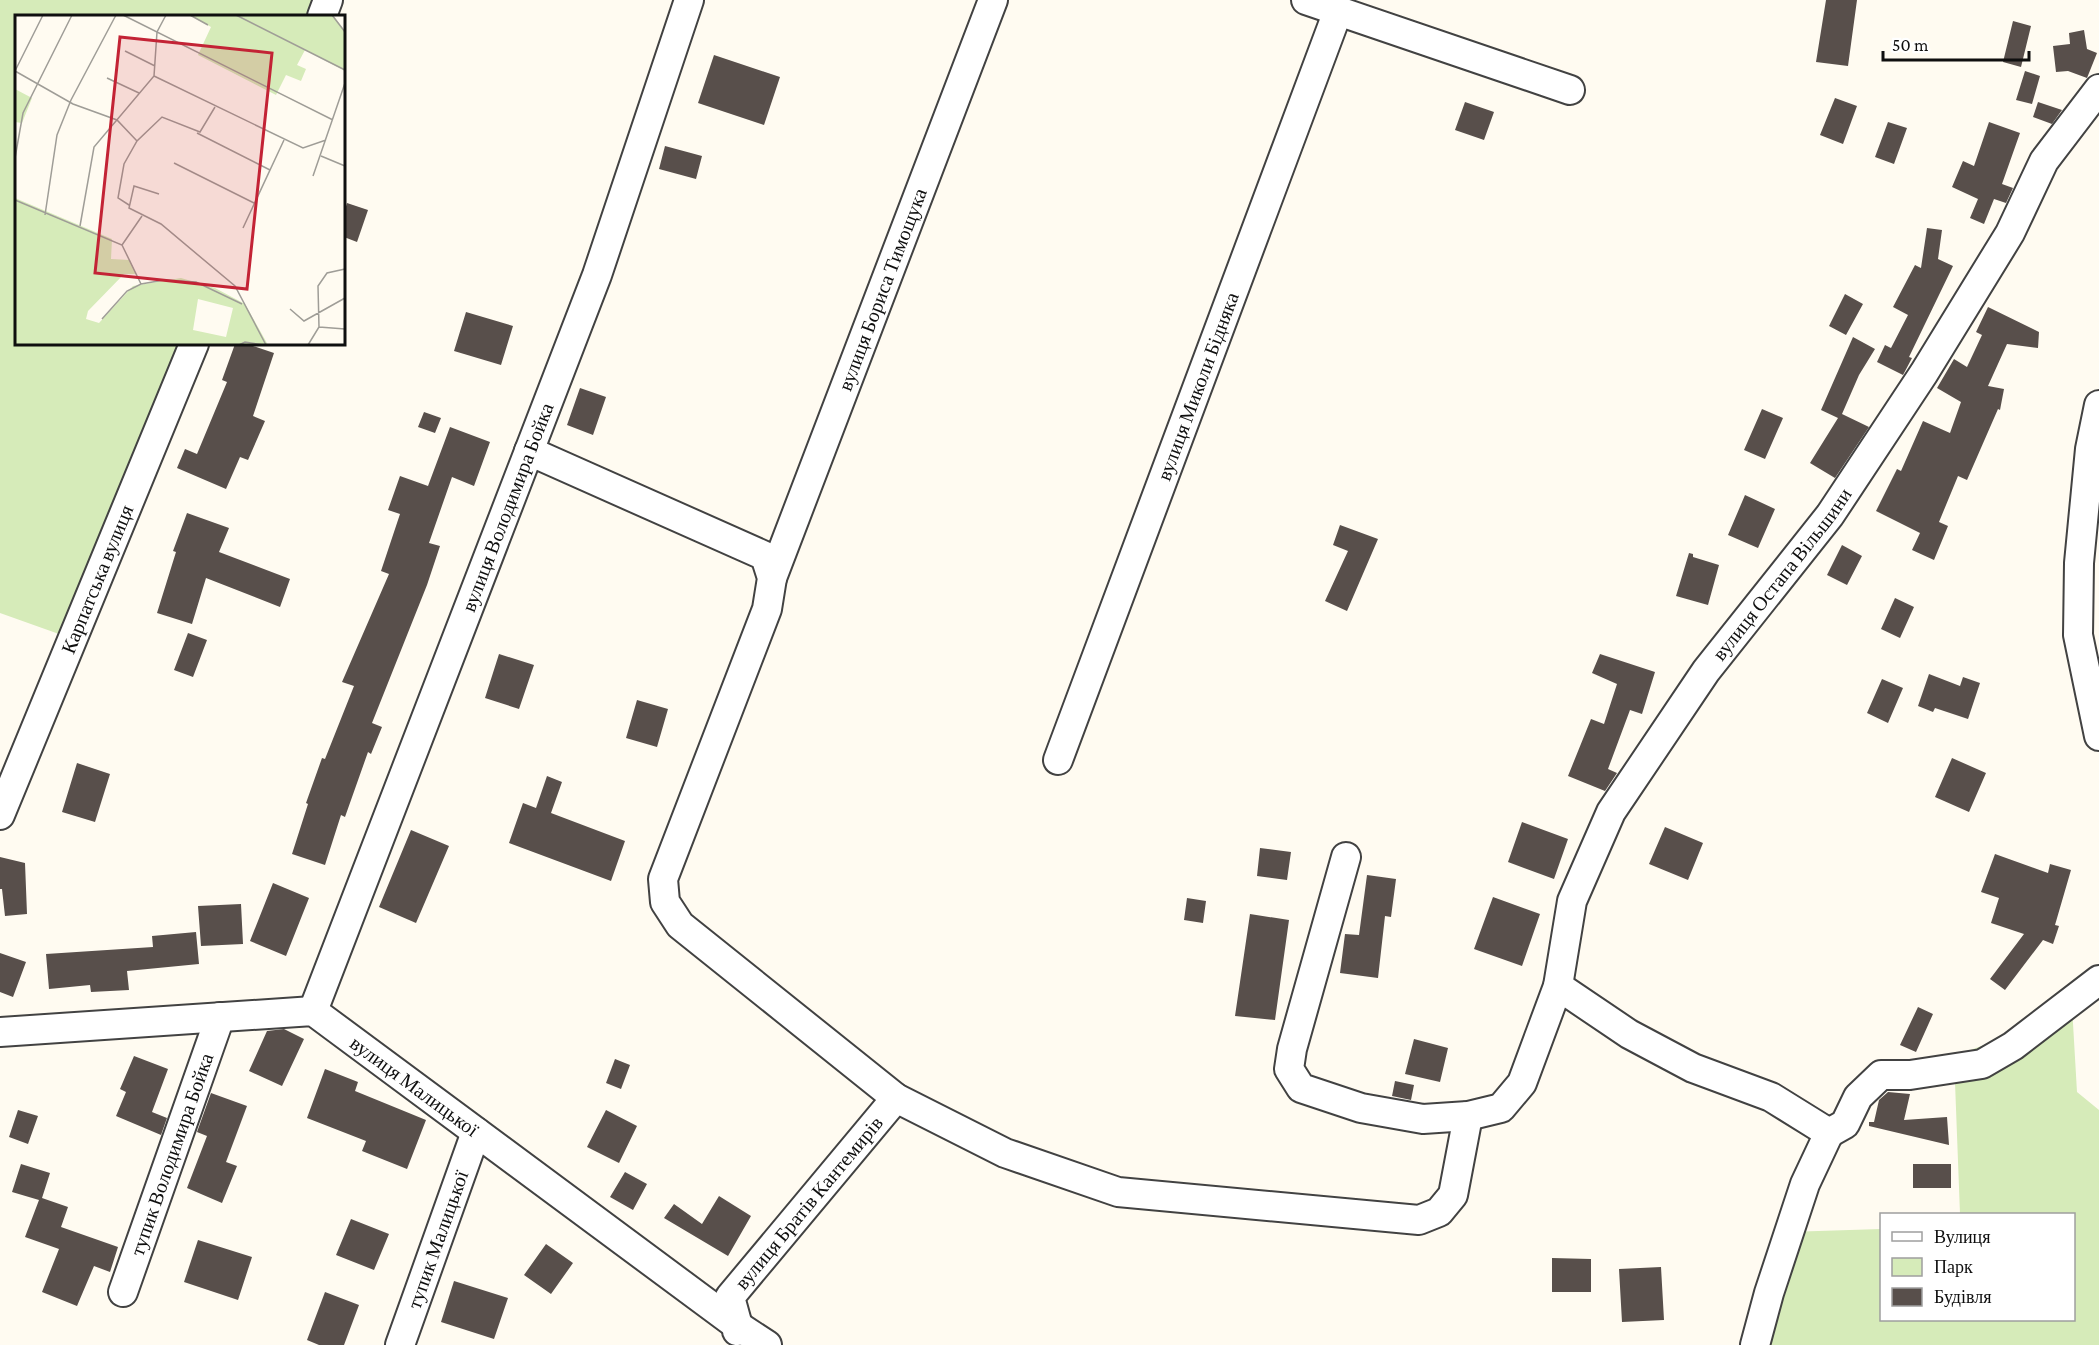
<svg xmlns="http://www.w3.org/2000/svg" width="2099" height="1345" font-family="'Crimson Pro',serif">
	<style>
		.green { fill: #d6ebb9 }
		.building { fill: #584f4b }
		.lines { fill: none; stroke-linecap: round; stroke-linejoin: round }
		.minor-casing { stroke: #424242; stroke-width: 32 }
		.minor { stroke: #fff; stroke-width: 28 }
		.labels { text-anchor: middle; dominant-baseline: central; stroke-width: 6; stroke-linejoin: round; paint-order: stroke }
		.street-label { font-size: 20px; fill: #0f0f0f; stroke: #fff }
		.inset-road { fill: none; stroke: #9f9d97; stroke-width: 1.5 }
		.view { fill: #c32335; fill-opacity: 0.15; stroke: #c32335; stroke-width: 3 }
		.inset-edge { fill: none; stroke: #0f0f0f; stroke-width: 3 }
	</style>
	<rect width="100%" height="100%" fill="#fffbf1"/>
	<path class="green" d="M0 0H336L329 16H16V344H203L87 644 0 613Z
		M2071 989 2077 1092 2099 1110V1345H1756L1787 1232 1881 1229 1882 1320H2074V1214H1960L1954 1056 1995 1041Z"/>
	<path class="building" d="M1826 0H1857L1848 66 1816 62Z
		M2013 21 2031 26 2021 67 2003 62Z
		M2084 30 2087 49 2097 53 2087 78 2068 71 2056 72 2053 46 2070 44 2069 33Z
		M714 55 780 77 764 125 698 103Z
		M2025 71 2040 76 2032 104 2016 100Z
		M1835 98 1857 106 1843 144 1820 135Z
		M1465 102 1494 112 1484 140 1455 130Z
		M2038 102 2062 110 2052 124 2033 117Z
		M1888 122 1907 128 1894 164 1875 157Z
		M1989 122 2020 133 2002 184 2013 188 2006 203 1994 199 1984 224 1970 218 1978 199 1952 187 1963 161 1974 166Z
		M665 146 702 156 696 179 659 169Z
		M347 203 368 210 357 242 344 237V213Z
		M1927 228 1942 230 1938 259 1953 266 1909 357 1912 358 1903 375 1877 362 1885 345 1891 348 1908 315 1893 307 1915 265 1921 268Z
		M1845 294 1863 304 1846 335 1829 326Z
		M1988 307 2039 332 2038 348 2007 344 1988 386 2004 389 2000 410 1998 409 1967 480 1958 476 1939 522 1948 526 1934 560 1912 550 1920 533 1876 511 1897 469 1901 471 1923 421 1950 433 1961 402 1937 388 1954 359 1967 367 1982 335 1976 332Z
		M466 312 513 326 501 365 454 351Z
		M1853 337 1875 349 1859 375 1842 414 1869 427 1835 478 1810 463 1838 418 1821 410Z
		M235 344H247L274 353 253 416 265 421 248 460 240 457 226 489 177 468 185 449 197 454 227 382 222 380Z
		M580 388 606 397 593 435 567 425Z
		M1762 409 1783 418 1765 459 1744 450Z
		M424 412 441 418 435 433 418 427Z
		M450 427 490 442 474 486 452 477 429 543 440 546 427 585 372 723 382 727 371 754 368 752 345 817 341 815 325 865 292 854 308 804 306 803 322 758 325 759 354 686 342 682 389 574 381 571 400 514 388 510 400 476 428 486Z
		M1745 495 1775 509 1758 548 1728 535Z
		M187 513 229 528 219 552 290 579 280 607 206 578 192 624 157 613 176 552 173 551Z
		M1340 525 1378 539 1347 611 1325 601 1348 551 1333 545Z
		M1842 545 1862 556 1847 585 1827 575Z
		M1689 553 1693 554V557L1719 565 1708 605 1676 596Z
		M1895 598 1914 607 1900 638 1881 629Z
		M188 633 207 640 193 677 174 670Z
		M499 654 534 665 519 709 485 698Z
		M1600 654 1655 672 1642 714 1630 710 1608 769 1617 773 1605 791 1568 776 1591 719 1604 724 1617 684 1592 673Z
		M1929 674 1960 686 1963 677 1980 683 1968 719 1935 708 1933 712 1918 706Z
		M1882 679 1903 688 1888 723 1867 713Z
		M637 700 668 709 657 747 626 738Z
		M1952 758 1986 773 1969 812 1935 797Z
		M77 763 110 774 95 822 62 812Z
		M547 776 562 782 551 813 625 841 611 881 509 843 523 803 536 808Z
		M1522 822 1568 839 1554 879 1508 862Z
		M1665 827 1703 843 1688 880 1649 864Z
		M411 830 449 846 416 923 379 907Z
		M1260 848 1291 852 1287 880 1257 876Z
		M1995 854 2048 873 2050 864 2071 870 2055 925 2059 926 2053 944 2043 940 2005 990 1990 979 2024 934 1991 923 1999 898 1981 892Z
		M0 857 25 863 27 914 5 916 2 889H0Z
		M1367 875 1396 879 1391 917 1385 916 1378 978 1340 973 1345 934 1359 935Z
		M273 883 309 898 286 956 250 941Z
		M1493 897 1540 914 1522 966 1474 949Z
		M1187 898 1206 901 1203 923 1184 920Z
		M241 904 243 944 201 946 198 906Z
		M1250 914 1289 920 1275 1020 1235 1016Z
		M196 932 199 964 127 971 129 990 91 992 90 985 49 989 46 954 153 947 152 936Z
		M0 953 26 962 13 997 0 992Z
		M1918 1007 1933 1014 1916 1052 1900 1045Z
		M284 1029 304 1039 282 1086 249 1071 267 1031Z
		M1414 1039 1448 1048 1440 1082 1405 1074Z
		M134 1056 168 1069 152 1112 167 1118 161 1135 116 1116 126 1092 120 1089Z
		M615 1059 630 1065 621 1089 606 1083Z
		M325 1069 358 1082 355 1091 426 1120 407 1169 362 1151 366 1141 307 1118Z
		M1395 1081 1414 1085 1411 1100 1392 1096Z
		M1888 1092 1910 1094 1904 1120 1947 1117 1949 1145 1869 1126V1122H1874L1879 1100Z
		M211 1093 247 1106 226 1162 237 1166 222 1203 187 1188 207 1136 197 1132Z
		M18 1110 38 1116 28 1144 9 1137Z
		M606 1110 637 1126 619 1163 587 1147Z
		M21 1164 50 1173 42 1198 68 1207 61 1227 118 1247 110 1272 94 1266 77 1306 42 1292 59 1249 25 1237 39 1200 12 1192Z
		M1913 1164H1951V1188H1913Z
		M625 1172 647 1184 633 1210 610 1197Z
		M719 1196 751 1216 728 1256 664 1218 674 1204 702 1224Z
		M351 1219 389 1234 374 1270 336 1255Z
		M198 1240 252 1257 238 1300 184 1282Z
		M546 1244 573 1263 551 1294 524 1275Z
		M1552 1258 1591 1259V1292H1552Z
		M1661 1267 1664 1320 1622 1322 1619 1269Z
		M454 1281 508 1298 494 1339 441 1322Z
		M325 1292 359 1305 344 1345H319L307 1340Z"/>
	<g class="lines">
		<g class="minor-casing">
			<g id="minor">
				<path d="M1306 0 1570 90"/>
				<path d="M322 16 328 0"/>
				<path d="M2099 405 2090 449 2079 563 2078 635 2099 736"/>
				<path d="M529 451 765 556 772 578 767 609 663 879 665 902 680 925 896 1098 1005 1153 1118 1192 1419 1220 1439 1212 1453 1195 1468 1116"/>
				<path id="s1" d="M772 578 993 0"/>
				<path id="s2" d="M1058 760 1338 11"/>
				<path id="s3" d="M0 815 194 344"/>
				<path id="s4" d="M1346 857 1292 1049 1289 1069 1301 1088 1361 1108 1423 1119 1468 1116 1501 1108 1522 1083 1558 986 1572 901 1611 812 1706 671 1830 515 1924 373 2010 233 2044 161 2099 89"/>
				<path d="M1558 986 1629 1034 1693 1068 1771 1097 1829 1133"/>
				<path id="s5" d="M313 1011 597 275 689 0"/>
				<path id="s6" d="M0 1032 313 1011 738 1326 767 1345"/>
				<path d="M1829 1133 1845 1124 1858 1097 1881 1075H1910L1982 1064 2013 1046 2099 980"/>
				<path id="s7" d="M123 1292 220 1017"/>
				<path id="s8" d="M737 1331 738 1326 730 1297 896 1098"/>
				<path id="s9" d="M400 1345 476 1132"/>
				<path d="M1755 1345 1769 1293 1805 1184 1829 1133"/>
			</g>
		</g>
		<use href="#minor" class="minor"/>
	</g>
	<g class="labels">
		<g class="street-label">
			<text stroke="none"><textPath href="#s1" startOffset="309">вулиця Бориса Тимощука</textPath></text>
			<text stroke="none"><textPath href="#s2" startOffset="399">вулиця Миколи Бідняка</textPath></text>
			<text stroke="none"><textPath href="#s5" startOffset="540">вулиця Володимира Бойка</textPath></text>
			<text stroke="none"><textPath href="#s4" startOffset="1060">вулиця Остапа Вільшини</textPath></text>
			<text stroke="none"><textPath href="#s3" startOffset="255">Карпатська вулиця</textPath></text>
			<text stroke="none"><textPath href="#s6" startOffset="440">вулиця Малицької</textPath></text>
			<text stroke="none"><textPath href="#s7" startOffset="146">тупик Володимира Бойка</textPath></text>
			<text stroke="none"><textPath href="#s8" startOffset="158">вулиця Братів Кантемирів</textPath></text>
			<text stroke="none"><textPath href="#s9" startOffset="112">тупик Малицької</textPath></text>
		</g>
	</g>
	<g transform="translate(15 15)">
		<rect width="330" height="330" fill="#fffbf1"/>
		<path d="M174 0H318L330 16V56L290 35 282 50 291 54 286 66 271 60 261 80 183 40 196 12ZM0 74 17 83 7 108 0 107ZM0 183 97 224 96 244 115 245 121 259H109L73 296 71 304 84 308 118 271 166 263 200 273 230 289 253 330H0ZM183 284 218 293 211 322 178 315Z" fill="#d6ebb9" fill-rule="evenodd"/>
		<path class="inset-road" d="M108 0 318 105M175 0 193 10M221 0 330 55M317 0 330 17M110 36 140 51M0 56 58 89 102 105 122 126M0 56 28 0M139 61 288 133 311 125M92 63 124 78M182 118 255 155M306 141 330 151M0 143 8 98 57 0M159 148 239 188M298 161 330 68M144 179 119 171 114 193 146 209 220 271 251 330M0 185 107 230 126 269M114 190 103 183 109 149 122 126 147 102 185 117 200 92M30 200 42 120 56 85 101 0M65 211 79 132 139 61 142 17 151 0M228 213 269 125M107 230 127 201M275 294 289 306 330 283M87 304 112 276 126 269 149 265 181 267 227 289M304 312 330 314M224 330 230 327 248 330M293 330 304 312 303 271 312 258 330 254"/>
		<path class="view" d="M105 22 257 38 232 274 80 258Z"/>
		<rect width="330" height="330" class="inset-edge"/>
	</g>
	<rect x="1880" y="1213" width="195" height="108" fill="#ffffff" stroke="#9f9f9f" stroke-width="1.5"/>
	<rect x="1892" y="1232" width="30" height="9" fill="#ffffff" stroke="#9f9f9f" stroke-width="1.5"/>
	<text x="1934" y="1243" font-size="18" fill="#0f0f0f">Вулиця</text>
	<rect x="1892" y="1258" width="30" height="18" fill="#d6ebb9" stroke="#9f9f9f" stroke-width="1.5"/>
	<text x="1934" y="1273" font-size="18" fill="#0f0f0f">Парк</text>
	<rect x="1892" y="1288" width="30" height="18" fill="#584f4b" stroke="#9f9f9f" stroke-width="1.5"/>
	<text x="1934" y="1303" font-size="18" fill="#0f0f0f">Будівля</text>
	<path d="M1883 51v9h146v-9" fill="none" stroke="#0f0f0f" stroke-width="3"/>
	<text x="1892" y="51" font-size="18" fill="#0f0f0f" stroke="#ffffff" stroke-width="4.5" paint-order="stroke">50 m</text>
</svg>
